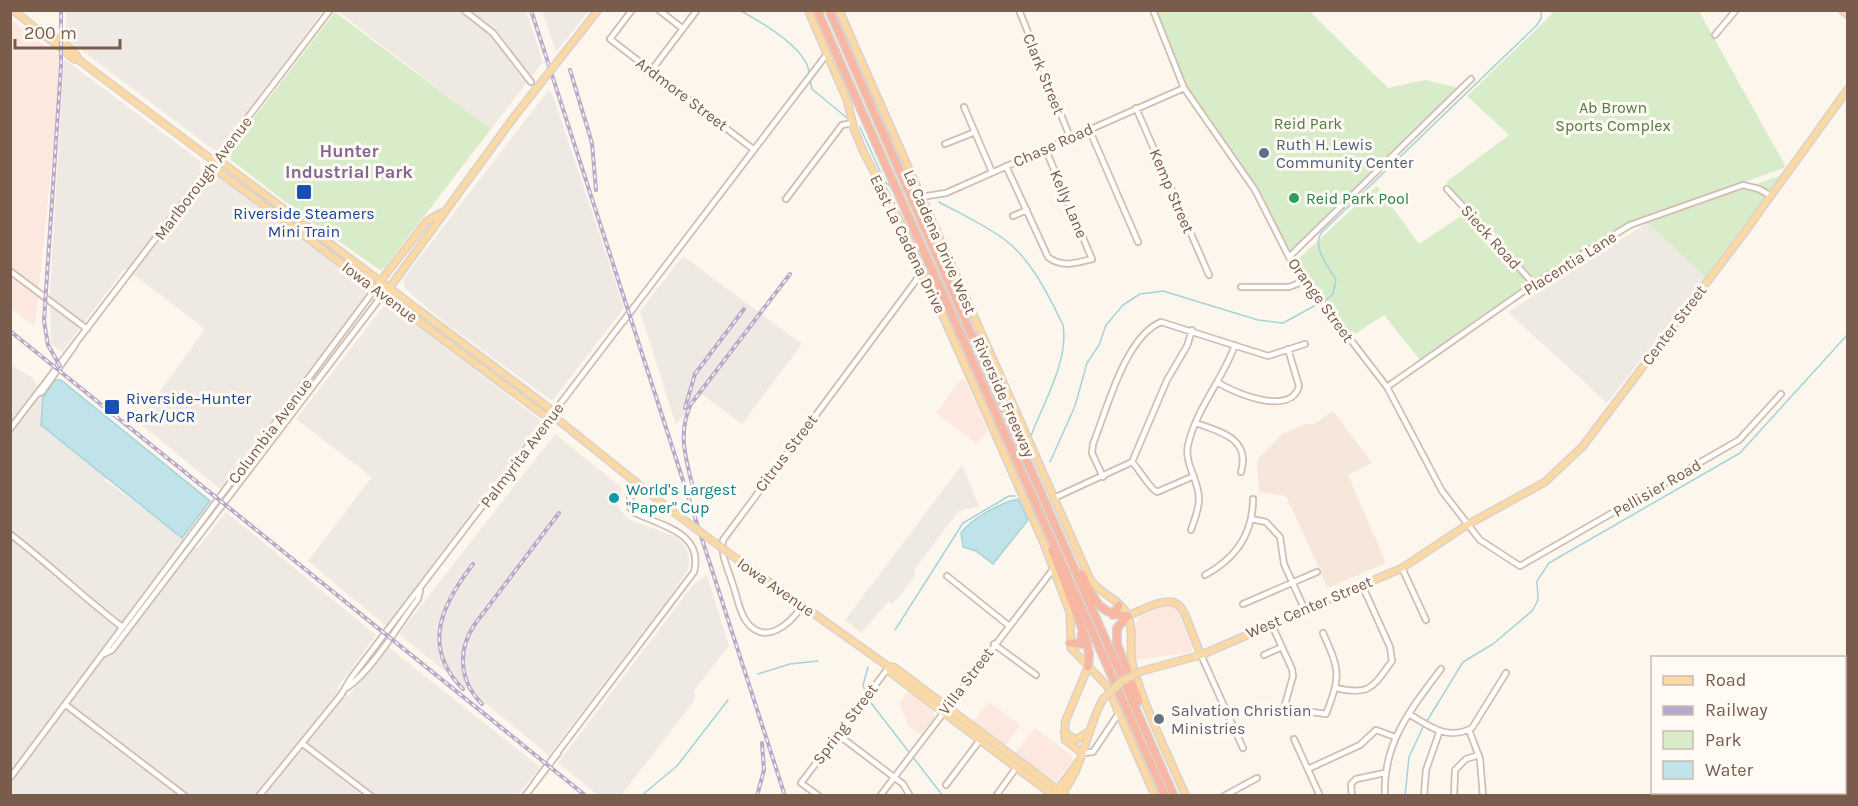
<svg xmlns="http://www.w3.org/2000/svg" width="1858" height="806" font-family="Karla,sans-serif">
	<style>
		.residential { fill: #f5e8da }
		.commercial { fill: #fde8e0 }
		.industrial { fill: #efe9e4 }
		.green { fill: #d8ecc9 }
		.water { fill: #bfe3e8; stroke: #a5d3da; stroke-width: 1.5 }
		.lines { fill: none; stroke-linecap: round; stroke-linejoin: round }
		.stream { stroke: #a5d3da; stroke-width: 1.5 }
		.minor-casing { stroke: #d1beb0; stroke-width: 8 }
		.major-casing { stroke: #dad1cd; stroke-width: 9 }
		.highway-casing { stroke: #dad1cd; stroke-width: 10 }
		.minor { stroke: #fff; stroke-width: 4.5 }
		.major { stroke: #fbd9a5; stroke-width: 6 }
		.highway { stroke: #f7b7a3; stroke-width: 7 }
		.rail-casing { stroke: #b9a8c9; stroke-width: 4 }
		.rail { stroke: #fffaf3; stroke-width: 1.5; stroke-dasharray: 4.5; stroke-linecap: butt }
		.major-bridge-casing { stroke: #dad1cd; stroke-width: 9; stroke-linecap: butt }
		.major-bridge { stroke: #fbd9a5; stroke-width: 6 }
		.service-dot { fill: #5c6f8a; stroke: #fffaf3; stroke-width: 2 }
		.transit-dot { fill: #1a4fb4; stroke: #fffaf3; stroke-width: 2 }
		.leisure-dot { fill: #2e9e5b; stroke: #fffaf3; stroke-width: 2 }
		.culture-dot { fill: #0f9aa8; stroke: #fffaf3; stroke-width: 2 }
		.worship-dot { fill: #6b7280; stroke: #fffaf3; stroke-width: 2 }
		.labels { text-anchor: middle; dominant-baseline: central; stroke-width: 6; stroke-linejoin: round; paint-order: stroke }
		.street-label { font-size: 16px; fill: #7a5c4d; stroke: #fffaf3 }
		.park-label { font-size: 16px; fill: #537a41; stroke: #fffaf3 }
		.service-label { font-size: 16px; fill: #4e5e75; stroke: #fffaf3; text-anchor: start }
		.leisure-label { font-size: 16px; fill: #27864d; stroke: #fffaf3; text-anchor: start }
		.transit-label { font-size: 16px; fill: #164399; stroke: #fffaf3 }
		.culture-label { font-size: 16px; fill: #0d838f; stroke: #fffaf3; text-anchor: start }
		.worship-label { font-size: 16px; fill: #5b616d; stroke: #fffaf3; text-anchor: start }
		.neighbourhood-label { font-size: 18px; font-weight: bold; fill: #846695; stroke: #fffaf3 }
	</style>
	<rect width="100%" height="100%" fill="#fdf6ec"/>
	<path class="residential" d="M1333 411 1372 463 1348 475 1386 563 1328 588 1286 496 1259 492 1257 460 1282 434 1305 424H1314Z"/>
	<path class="commercial" d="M10 19 59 55 57 111 35 327 11 308Z
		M962 378H964L988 431 977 444 936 413Z
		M1168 604 1177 609 1193 647 1191 652 1137 660 1134 651 1136 624 1139 617Z
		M908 691 933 710 934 718 921 735 908 725 899 703Z
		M989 702 1020 725 1006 745 973 722Z
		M1035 728 1072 756V761L1056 782 1015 753Z"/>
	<path class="industrial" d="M336 10 526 11 543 62 491 129Z
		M66 11V10L323 11 220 149 215 151 67 39Z
		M542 11V10L589 11 556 52Z
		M64 59 200 161V167L212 176H218L351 275 365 290V297L220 489 138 422 205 329 125 268 62 352 51 344 50 291Z
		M548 91 552 93 624 308 552 401 435 315 405 288 403 279Z
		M1647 223 1705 277 1607 403 1508 312Z
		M683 256 802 344 742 424 702 394 676 425 640 311Z
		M383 307H389L412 322 538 418 540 422 386 626 308 561 372 477 296 419Z
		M11 365 33 378 43 397 42 425 108 476 105 480 197 549 226 512 376 635 337 688 349 696 387 646 540 767 518 795 11 796Z
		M555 434 622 488 618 507 628 519 677 537 686 548 689 559 688 570 667 601 549 755 399 634Z
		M962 465 979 506 959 511 914 570 915 576 903 592 892 604 889 601 861 633 845 620Z
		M707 575 729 646 694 690 695 700 622 794 598 795 558 763 693 585Z"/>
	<path class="green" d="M1556 10 1699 11 1786 167 1626 225 1537 281 1446 182 1509 135 1467 96Z
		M1154 11H1309L1388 88 1425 80 1459 88 1293 251 1286 250 1257 190 1212 128 1183 81Z
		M335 12 491 129 385 267 380 270 314 224 231 160 230 149Z
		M1782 175 1705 277 1647 223Z
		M1377 186 1419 244 1464 214 1529 282 1528 286 1420 360 1384 315 1352 336 1296 261Z"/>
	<path class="water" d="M55 380H61L210 501 182 538 41 425 43 397Z
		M1018 499 1028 520 993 564 976 551 963 547 961 533C972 518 1000 503 1018 499Z"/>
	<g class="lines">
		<path class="stream" d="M739 10C760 21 808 49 809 73
			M810 80 812 89 847 118
			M860 127 885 182 891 187
			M939 202C961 214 985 225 1005 240 1031 259 1049 296 1063 325 1069 361 1043 403 1031 436
			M1050 462 1075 406 1087 363 1099 345 1106 325 1123 305 1140 294 1163 291 1258 320 1283 323 1327 299 1333 294 1336 280C1329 267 1312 248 1321 233L1536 26 1541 19V10
			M895 630 963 523 1009 496H1015
			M758 674 790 664 818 661
			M866 695 863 685 868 667
			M868 699 943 796
			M1427 721 1463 662 1493 644 1532 611 1538 600 1537 581 1549 563 1740 453 1848 334
			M641 796 677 766 728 700
			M1405 796 1409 757 1424 725"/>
		<g class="minor-casing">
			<path id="minor" d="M632 10 610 39 753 149
				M659 10 683 29
				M1019 10 1070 137
				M1153 10 1184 88 1255 190 1293 265 1387 387 1442 491 1480 540 1520 566 1739 440 1781 394
				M465 11 493 33 531 82
				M1715 35 1736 10
				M651 71 697 10
				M964 107 992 172
				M1136 108 1209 275
				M1089 129 1138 242
				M945 144 975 132
				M1006 166 1048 257C1062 268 1076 263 1092 259L1045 148
				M1447 189 1534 284
				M921 197 946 193 1184 88
				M786 199 842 125 853 123
				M1013 216 1027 210
				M1289 257 1471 79
				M10 271 87 329
				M1241 287H1289L1305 281
				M624 321 640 299
				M1217 382C1234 393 1291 417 1299 386L1288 349
				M1387 387 1534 284 1630 225 1743 185 1759 189 1771 196
				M37 394 42 392 75 345
				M1196 423C1221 432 1251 439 1241 472
				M10 429 330 10
				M1132 462C1140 470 1149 488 1157 492L1194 476
				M1103 477 1092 453 1093 444C1107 409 1125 337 1161 322L1268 356 1305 344
				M1054 498 1132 462 1167 380 1187 346 1192 330
				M1251 519 1266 522 1280 537 1284 564 1304 608
				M1191 530C1194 521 1199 509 1199 499 1199 480 1184 464 1188 445 1196 409 1223 379 1235 345
				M10 534C49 564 83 597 121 626
				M1402 568 1426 620
				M1205 575C1235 559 1253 534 1253 499
				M947 576 1008 625
				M1243 604 1317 572
				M802 606C790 624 765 647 746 621 739 611 737 596 733 585 729 571 720 554 723 540L923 271
				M1271 623 1292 669 1293 676 1284 708 1326 714C1341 675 1340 671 1323 633
				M994 644 1036 675
				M104 654 112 650 383 294
				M1201 655 1243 748
				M1264 655 1282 647
				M348 687C372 670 399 624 418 599L420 591
				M1336 688C1370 696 1373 687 1392 661L1390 647 1362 585
				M66 705 185 796
				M1409 714C1429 726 1447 741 1472 728L1506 673
				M1469 730 1480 759 1483 796
				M837 734 903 784 910 796
				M1294 739 1320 796
				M303 744 371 796
				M1082 753 1093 752 1119 713
				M1308 769 1360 745 1376 730 1395 737
				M10 778 375 289
				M535 782 694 572C704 533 662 526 635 513L630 508V498L639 486
				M946 785 980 740
				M259 796 341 695 351 678 827 54
				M525 796 558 753
				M819 796 801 783 889 667
				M880 796 1054 568
				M996 796 1016 768
				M1224 796 1257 778
				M1352 796 1351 784 1356 779 1385 773
				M1385 796C1382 744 1412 707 1441 669
				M1424 796 1426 770 1439 733
				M1454 796 1455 770 1466 759 1479 755"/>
		</g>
		<g class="major-casing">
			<path id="major" d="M13 10 74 59 79 60 215 162 224 164 549 408 552 415 668 508
				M808 10 847 100 854 129 864 153 907 235 1044 544 1070 613 1071 648 1107 686 1155 796
				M839 10 1089 577C1098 594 1120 598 1128 616 1135 632 1128 650 1133 666 1146 711 1167 753 1186 796
				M1842 10 1848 15
				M42 32C54 35 74 48 79 60
				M577 37 598 10
				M215 162 218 171 544 415H552
				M379 283 427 221 441 213
				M388 290 514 117
				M737 559 889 667H894L1066 796
				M1128 616C1187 588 1178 601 1201 655
				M889 667 890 672 1054 796
				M1142 671 1201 655 1402 568 1467 525 1545 482 1583 446 1744 233 1848 89
				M1064 732 1076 740 1088 732
				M1082 753 1065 740V722L1088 667
				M1057 791 1078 762
				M1058 796C1080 781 1088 724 1103 699"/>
		</g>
		<g class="highway-casing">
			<path id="highway" d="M817 10 1165 796
				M829 10 1174 796
				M1052 550 1086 639 1089 654 1088 667
				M1082 574C1094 599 1098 615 1128 616
				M1113 615 1119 605
				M1128 616 1117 628V644L1139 701
				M1070 643 1081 644 1082 634"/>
		</g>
		<use href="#minor" class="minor"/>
		<use href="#major" class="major"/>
		<use href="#highway" class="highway"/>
		<g class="rail-casing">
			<path id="rail" d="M531 10 785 796
				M570 70 592 143 596 190
				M10 331 586 796
				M60 366 48 345 44 321 61 66V10
				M685 408 695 374 744 309
				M692 484C685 456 678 431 691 404L790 274
				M463 689C420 646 443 603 473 564
				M482 704C459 681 457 650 475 624L559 513
				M757 796 764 770 762 743"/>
		</g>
		<use href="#rail" class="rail"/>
		<g class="major-bridge-casing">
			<path id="major-bridge" d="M514 117 577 37
				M668 508 737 559
				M1103 699 1122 681 1142 671"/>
		</g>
		<use href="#major-bridge" class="major-bridge"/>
	</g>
	<circle class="service-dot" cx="1264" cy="153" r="6"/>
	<g class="transit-dot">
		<rect x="296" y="184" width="16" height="16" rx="3"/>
		<rect x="104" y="399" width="16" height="16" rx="3"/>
	</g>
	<circle class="leisure-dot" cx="1294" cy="198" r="6"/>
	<circle class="culture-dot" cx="614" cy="498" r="6"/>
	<circle class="worship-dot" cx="1159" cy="719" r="6"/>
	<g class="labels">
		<g class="street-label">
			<text transform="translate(1044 74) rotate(68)">Clark Street</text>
			<text transform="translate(682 94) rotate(37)">Ardmore Street</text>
			<text transform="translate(1053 145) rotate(-24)">Chase Road</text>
			<text transform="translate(203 178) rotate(-53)">Marlborough Avenue</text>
			<text transform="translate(1172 191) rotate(67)">Kemp Street</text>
			<text transform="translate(1069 204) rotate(67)">Kelly Lane</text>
			<text transform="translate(1491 237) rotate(48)">Sieck Road</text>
			<text transform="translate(940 242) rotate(66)">La Cadena Drive West</text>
			<text transform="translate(908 244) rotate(64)">East La Cadena Drive</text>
			<text transform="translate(1570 263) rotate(-32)">Placentia Lane</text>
			<text transform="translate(380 292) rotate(37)">Iowa Avenue</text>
			<text transform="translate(1321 300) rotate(54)">Orange Street</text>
			<text transform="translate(1674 325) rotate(-53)">Center Street</text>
			<text transform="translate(1004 397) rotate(66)">Riverside Freeway</text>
			<text transform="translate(270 431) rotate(-53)">Columbia Avenue</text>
			<text transform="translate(786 453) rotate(-53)">Citrus Street</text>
			<text transform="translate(522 455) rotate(-53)">Palmyrita Avenue</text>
			<text transform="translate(1657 488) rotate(-30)">Pellisier Road</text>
			<text transform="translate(776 587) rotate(35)">Iowa Avenue</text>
			<text transform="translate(1309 607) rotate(-23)">West Center Street</text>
			<text transform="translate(966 681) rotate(-53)">Villa Street</text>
			<text transform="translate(845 724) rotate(-53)">Spring Street</text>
		</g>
		<g class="park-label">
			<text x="1613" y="107">Ab Brown<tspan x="1613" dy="18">Sports Complex</tspan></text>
			<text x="1308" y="123">Reid Park</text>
		</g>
		<g class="service-label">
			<text x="1276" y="144">Ruth H. Lewis<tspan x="1276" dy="18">Community Center</tspan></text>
		</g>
		<g class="leisure-label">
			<text x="1306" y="198">Reid Park Pool</text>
		</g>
		<g class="transit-label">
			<text x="304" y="213">Riverside Steamers<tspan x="304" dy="18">Mini Train</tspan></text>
			<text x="126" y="398" text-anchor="start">Riverside–Hunter<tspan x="126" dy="18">Park/UCR</tspan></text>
		</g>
		<g class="culture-label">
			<text x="626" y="489">World's Largest<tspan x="626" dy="18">"Paper" Cup</tspan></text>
		</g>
		<g class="worship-label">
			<text x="1171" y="710">Salvation Christian<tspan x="1171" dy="18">Ministries</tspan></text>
		</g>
		<g class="neighbourhood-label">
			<text x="349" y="151">Hunter<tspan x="349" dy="21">Industrial Park</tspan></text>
		</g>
	</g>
	<rect width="1858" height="806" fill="none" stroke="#7a5c4d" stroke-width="24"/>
	<rect x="1651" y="656" width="195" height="138" fill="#fffaf3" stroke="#cabbb1" stroke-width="1.5"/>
	<rect x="1663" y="676" width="30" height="9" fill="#fbd9a5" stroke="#cabbb1" stroke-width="1.5"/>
	<text x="1705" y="686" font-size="18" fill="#7a5c4d">Road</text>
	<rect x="1663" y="706" width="30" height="9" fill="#b9a8c9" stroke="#cabbb1" stroke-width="1.5"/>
	<text x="1705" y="716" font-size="18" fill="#7a5c4d">Railway</text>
	<rect x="1663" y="731" width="30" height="18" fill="#d8ecc9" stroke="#cabbb1" stroke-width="1.5"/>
	<text x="1705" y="746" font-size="18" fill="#7a5c4d">Park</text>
	<rect x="1663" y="761" width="30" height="18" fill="#bfe3e8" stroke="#cabbb1" stroke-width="1.5"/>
	<text x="1705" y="776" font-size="18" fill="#7a5c4d">Water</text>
	<path d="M15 39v9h105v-9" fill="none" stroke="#7a5c4d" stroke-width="3"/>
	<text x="24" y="39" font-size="18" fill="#7a5c4d" stroke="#fffaf3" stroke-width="4.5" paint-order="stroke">200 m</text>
</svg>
